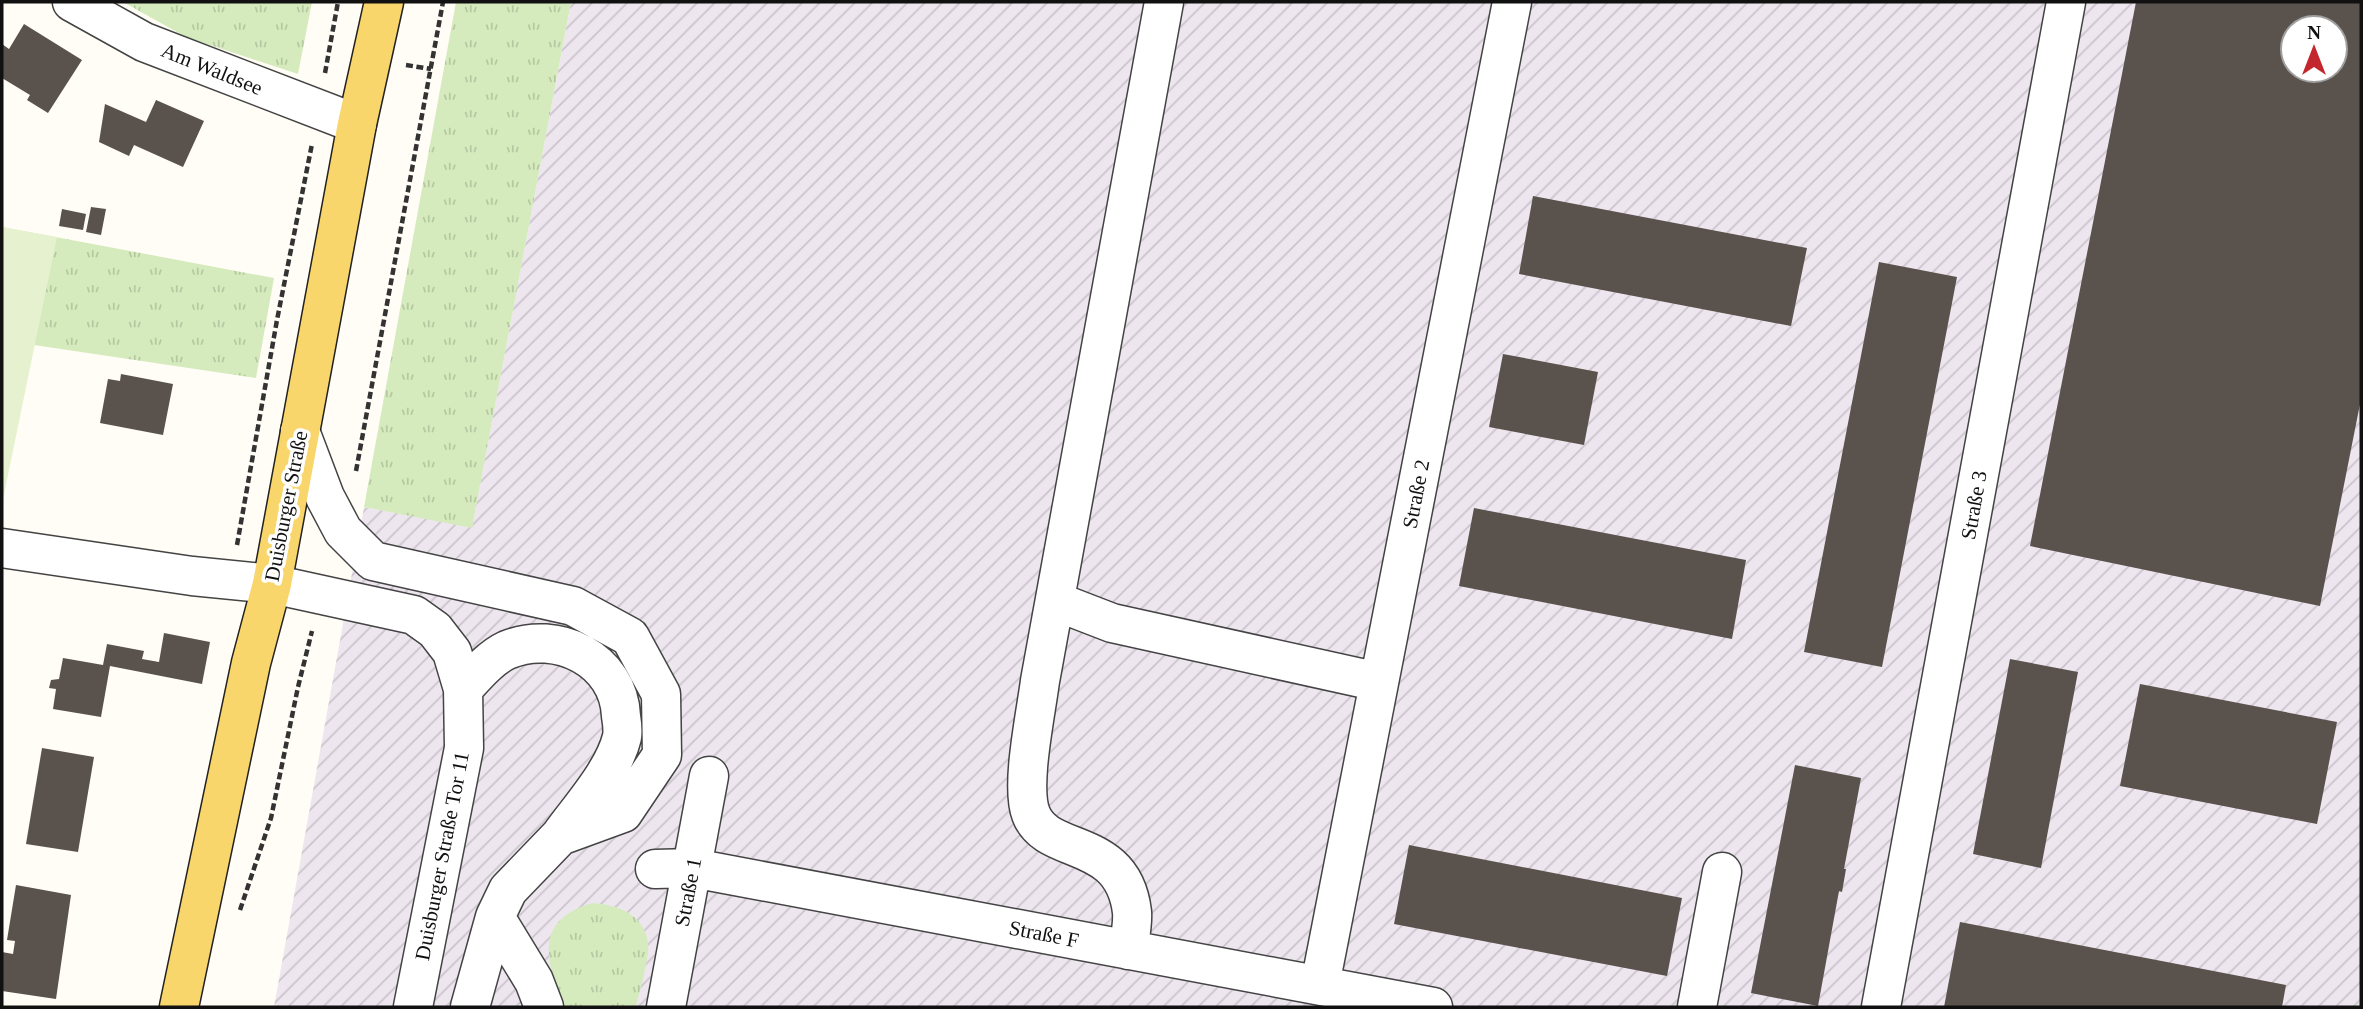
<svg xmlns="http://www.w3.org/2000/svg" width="2363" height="1009" font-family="'Times New Roman',serif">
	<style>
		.industrial { fill: url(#industrial-furrows); fill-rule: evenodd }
		.grass { fill: url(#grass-tufts) }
		.pitch { fill: #e6f2cf }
		.building { fill: #5a524d; fill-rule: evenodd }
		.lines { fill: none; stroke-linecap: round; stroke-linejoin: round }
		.minor-casing { stroke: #444; stroke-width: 41 }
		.major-casing { stroke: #222; stroke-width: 41 }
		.path { stroke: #333; stroke-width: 4.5; stroke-dasharray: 7 3.5; stroke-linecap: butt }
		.minor { stroke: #fff; stroke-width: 38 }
		.major { stroke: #f9d66b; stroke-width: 38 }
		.labels { text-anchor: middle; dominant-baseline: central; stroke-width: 7; stroke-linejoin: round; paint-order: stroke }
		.street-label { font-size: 21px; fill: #111; stroke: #fff }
	</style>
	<defs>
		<pattern id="industrial-furrows" width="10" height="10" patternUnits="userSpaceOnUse" patternTransform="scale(1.75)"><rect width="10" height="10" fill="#eee6ef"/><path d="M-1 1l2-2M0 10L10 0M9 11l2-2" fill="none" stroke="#cbc4cc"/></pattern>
		<pattern id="grass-tufts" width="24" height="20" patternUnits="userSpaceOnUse" patternTransform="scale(1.75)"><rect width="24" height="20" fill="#d5ebbd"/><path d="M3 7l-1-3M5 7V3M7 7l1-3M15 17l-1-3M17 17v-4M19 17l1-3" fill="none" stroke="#b6c8a1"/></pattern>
	</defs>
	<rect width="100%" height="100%" fill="#fffdf5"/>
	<path class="industrial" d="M571 2H2361V1007H274L364 507 472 527ZM2293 28H2335V70H2293Z"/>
	<path class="grass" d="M123 2H312L298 74 186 37Z
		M456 2H571L472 528 364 507Z
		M2 227 274 278 256 378 34 345 10 461Z
		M592 903C617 905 644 913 648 943 650 956 639 993 636 1007H563C547 962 532 921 592 903Z"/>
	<path class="pitch" d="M2 227 57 237 2 504Z"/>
	<path class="building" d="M2136 2H2361V399L2320 606 2030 546ZM2293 28H2335V70H2293Z
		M24 24 82 60 48 113 27 100 30 95 2 78V44L9 49Z
		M156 100 204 121 183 167 134 145 129 156 99 142 105 104 146 122Z
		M1533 196 1807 248 1791 326 1519 274Z
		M91 207 106 209 101 235 86 232Z
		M62 209 86 214 83 230 59 226Z
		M1879 262 1957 277 1882 667 1804 652Z
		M1503 354 1598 372 1584 445 1489 427Z
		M121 374 173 384 163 435 100 423 108 379 120 381Z
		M1474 508 1746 560 1732 639 1459 586Z
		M164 633 210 642 202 684 110 666 101 717 53 709 56 689 49 688 51 680 59 679 63 658 103 665 107 644 144 651 142 659 159 662Z
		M2010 659 2078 672 2041 868 1973 854Z
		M2140 684 2337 722 2317 824 2120 786Z
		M42 748 94 757 78 852 26 844Z
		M1795 765 1861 778 1844 869H1846L1842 892 1839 891 1818 1006 1751 993Z
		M1409 845 1682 898 1667 976 1394 924Z
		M16 885 71 895 56 999 2 991V952L13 954 15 941 7 940Z
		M1960 922 2286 985 2282 1007H1944Z"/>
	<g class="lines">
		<g class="minor-casing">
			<path id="minor" d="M72 2 144 42 357 124
				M300 431 325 497 343 531 373 561 573 606 630 637 661 694 662 755 623 813 560 836 508 890 495 917 534 981 544 1007
				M2 548 192 576 272 584 414 615 435 630 452 652 463 689 464 748 413 1007
				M1055 601 1112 623 1379 682
				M463 689C476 675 490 658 507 650 557 629 619 660 621 716 622 722 623 731 622 737 614 771 580 808 560 836
				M655 869 693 868 1433 1007
				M1128 950C1130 938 1133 924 1132 912 1123 835 1047 857 1031 814 1020 786 1036 713 1040 681L1164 2
				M1320 985 1512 2
				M470 1007 495 917
				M666 1007 709 776
				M1697 1007 1722 872
				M1881 1007 2066 2"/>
		</g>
		<g class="major-casing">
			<path id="major" d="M179 1007 251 663 272 584 357 124 384 2"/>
		</g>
		<path class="path" d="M406 65 431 69
			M325 73 338 2
			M356 471 443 2
			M237 545 277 320 312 144
			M240 910 271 818 298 687 312 631"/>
		<use href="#minor" class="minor"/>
		<use href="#major" class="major"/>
	</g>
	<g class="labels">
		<g class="street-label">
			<text transform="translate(212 69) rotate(22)">Am Waldsee</text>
			<text transform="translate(1416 494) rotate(-79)">Straße 2</text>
			<text transform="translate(1974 505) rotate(-80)">Straße 3</text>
			<text transform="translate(286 506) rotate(-79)">Duisburger Straße</text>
			<text transform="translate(442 856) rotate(-79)">Duisburger Straße Tor 11</text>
			<text transform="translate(688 892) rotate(-79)">Straße 1</text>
			<text transform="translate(1044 934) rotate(11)">Straße F</text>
		</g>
	</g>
	<rect width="2363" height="1009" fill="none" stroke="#111111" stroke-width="7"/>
	<g transform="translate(2314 49)"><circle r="33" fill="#ffffff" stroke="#a0a0a0" stroke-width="2"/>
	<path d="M0-5L12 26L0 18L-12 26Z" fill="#c4262e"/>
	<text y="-10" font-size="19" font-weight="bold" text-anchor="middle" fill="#111111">N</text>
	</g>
</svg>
